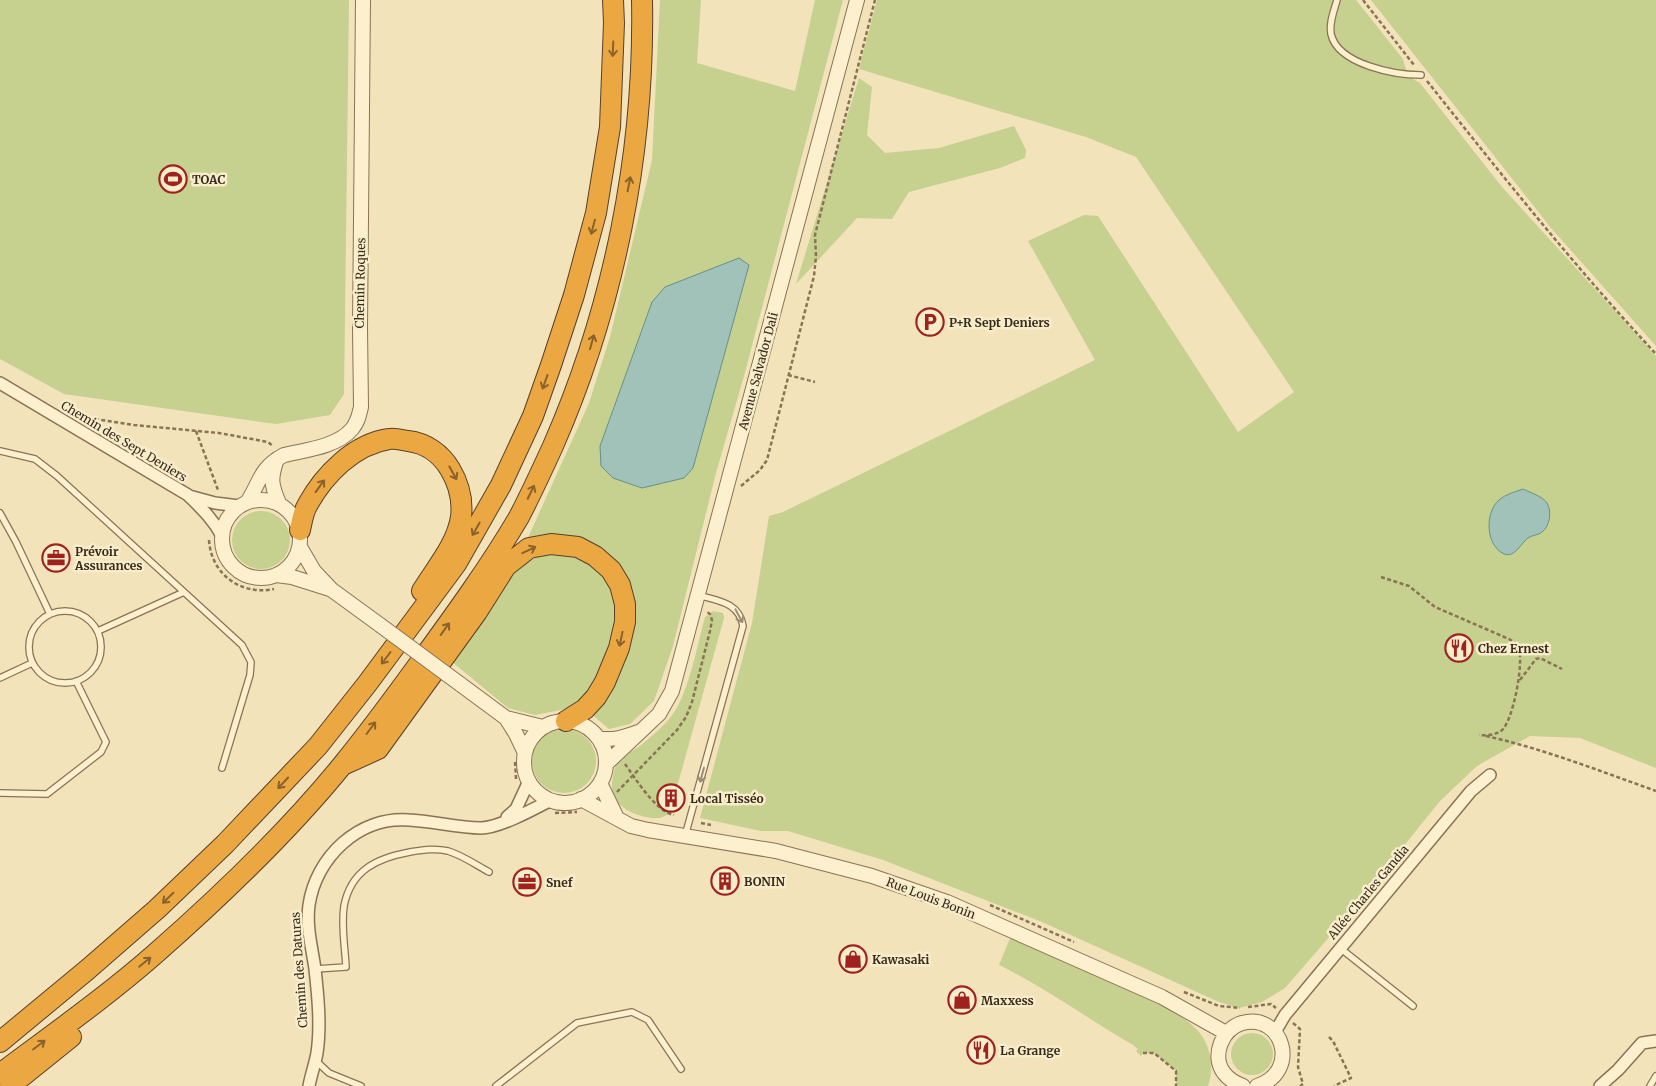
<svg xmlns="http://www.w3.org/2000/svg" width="1656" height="1086" font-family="Merriweather,serif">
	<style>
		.green { fill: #c6d08f }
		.water { fill: #a0c2b9; stroke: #679087 }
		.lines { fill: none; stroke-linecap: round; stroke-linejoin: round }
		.service-casing { stroke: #8a7354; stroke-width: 8 }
		.minor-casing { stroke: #8a7354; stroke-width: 14 }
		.tertiary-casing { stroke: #8a7354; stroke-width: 16 }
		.motorway-casing { stroke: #574029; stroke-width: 22 }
		.path { stroke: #8a7354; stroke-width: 2.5; stroke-dasharray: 4 2.5; stroke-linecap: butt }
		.service { stroke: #fcf0cf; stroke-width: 5.5 }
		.minor { stroke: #fcf0cf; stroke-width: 11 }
		.tertiary { stroke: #fcf0cf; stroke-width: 14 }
		.motorway { stroke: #eba742; stroke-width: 20 }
		.tertiary-bridge-casing { stroke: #8a7354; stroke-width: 16; stroke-linecap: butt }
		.tertiary-bridge { stroke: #fcf0cf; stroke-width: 14 }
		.oneway { stroke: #89622c }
		.oneway2 { stroke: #9a8d74 }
		.labels { text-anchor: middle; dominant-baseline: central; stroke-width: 5; stroke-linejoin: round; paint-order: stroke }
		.poi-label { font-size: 12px; font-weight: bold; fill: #382a1a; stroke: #f8edcb; text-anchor: start }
		.street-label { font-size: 12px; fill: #382a1a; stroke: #f8edcb }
	</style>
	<rect width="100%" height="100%" fill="#f2e3bb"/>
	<path class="green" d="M0 0H349L344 394 330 415 276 424 64 394 0 359Z
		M660 0H701L697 63 795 91 815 0H843L744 376 716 473 673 646 654 701 630 724 609 729 590 713 632 594 608 553 569 535 526 542 589 403 610 337 652 160Z
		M877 0H1356L1403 59C1406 71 1408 77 1420 83L1502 187 1656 356V768L1580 738 1530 736 1477 766 1440 801 1344 920 1285 988 1262 1002 1239 1008 1219 1002 1042 922 883 860 788 831H761L700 818 752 623 769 516 783 512 1095 360 1028 241 1084 215 1098 216 1238 432 1294 392 1136 157 1086 137 859 69Z
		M1371 0H1656V346L1551 228Z
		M859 78 872 87 867 135 885 153 939 148 1014 126 1026 150 1025 158 1000 168 909 192 892 219 857 218 796 284Z
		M232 540a29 29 0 1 1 58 0a29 29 0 1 1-58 0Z
		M550 554C557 554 566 552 573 554 606 564 623 599 613 631 608 650 598 667 596 687L576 704 566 709 535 715 508 708 451 661 505 584 519 568 535 558Z
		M713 611 723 613 724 618 670 812C663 820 652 819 642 816 621 810 608 798 613 776 614 771 615 766 618 761 623 755 633 751 640 746 652 736 666 725 675 711 690 686 697 646 705 617Z
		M532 761a32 32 0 1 1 64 0a32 32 0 1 1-64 0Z
		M1011 936C1047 953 1084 969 1120 986 1143 997 1182 1012 1199 1032 1211 1046 1214 1069 1208 1086H1176V1071L1154 1053H1143L1141 1056 1136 1051 1138 1049 1133 1045C1088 1019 1046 988 999 965Z
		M1231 1054a21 21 0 1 1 42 0a21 21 0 1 1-42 0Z"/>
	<path class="water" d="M739 258 749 265 693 468 684 478 642 488 613 478 601 466 600 446 652 302 665 287Z
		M1523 489C1531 493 1542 496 1547 503 1552 511 1550 526 1542 532 1539 535 1532 535 1528 538 1521 543 1515 558 1504 554 1485 545 1485 512 1499 500 1506 494 1515 492 1523 489Z"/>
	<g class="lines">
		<g class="service-casing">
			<path id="service" d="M1337 0C1334 11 1329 22 1331 34 1338 65 1396 75 1421 75
				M0 451 35 459 57 476 242 645 251 662 250 675 222 768
				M0 513 16 542 50 614
				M29 647a36 36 0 1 1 72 0a36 36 0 1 1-72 0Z
				M98 631 184 592
				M0 678 32 663
				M0 793 47 794 101 752 106 742 76 681
				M685 836 743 626C739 602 718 601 698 595
				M1340 948 1413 1006
				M315 969 346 967C345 947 341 926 344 906 351 870 377 858 410 852 423 850 435 848 448 851 462 855 476 865 489 872
				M315 1060 329 1073 361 1086
				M496 1086 577 1023 632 1012 648 1020 681 1069
				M1650 1086 1656 1076"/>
		</g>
		<g class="minor-casing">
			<path id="minor" d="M0 383 188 495C201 508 213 519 222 536
				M189 496 215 503 239 506
				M507 817 516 809 529 781
				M1275 1032 1285 1015 1471 791 1490 775
				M309 1086C311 1075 315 1064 317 1053 321 1026 318 996 315 969 312 948 306 926 309 905 316 857 359 816 409 820 433 821 457 828 481 828 499 828 534 809 551 800
				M1600 1086 1618 1070 1642 1043 1656 1041"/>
		</g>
		<g class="tertiary-casing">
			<path id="tertiary" d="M277 459C270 479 271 484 279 503
				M222 539a39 39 0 1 1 78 0a39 39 0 1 1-78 0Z
				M248 501C261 480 260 468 284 455 305 450 337 447 352 429 358 422 359 415 361 407L360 328 363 0
				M300 547 314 571 332 590 380 625
				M276 575 292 577 330 589
				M460 684 506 718 516 734 525 753
				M506 718 543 727
				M524 762a41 41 0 1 1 82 0a41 41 0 1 1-82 0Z
				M598 738C613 741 625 737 638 732
				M606 764 659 714 672 691 857 0
				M600 783 617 818
				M581 799 631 826 648 830 776 851 872 876 947 902 1162 997 1226 1033
				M1243 1086C1235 1083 1229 1080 1224 1073 1211 1056 1222 1029 1242 1023 1283 1012 1301 1072 1257 1086"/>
		</g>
		<g class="motorway-casing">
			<path id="motorway" d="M300 530C302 521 303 512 308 504 324 475 354 444 389 439 395 438 402 440 408 441 426 443 441 454 450 469 459 484 463 500 461 517 457 544 436 568 422 591
				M345 764 378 749 477 612 506 566 529 548 551 544 578 547 595 556 611 570 620 585 625 604V622L619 648 605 682 596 697 585 709 566 721
				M0 1042 87 970 157 909 225 844 318 746 367 684 456 564 501 485 533 416 551 365 574 295 596 213 610 127 614 23 613 0
				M0 1074C52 1035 106 997 155 954 221 896 289 831 344 763 370 731 395 697 419 664 454 616 489 568 519 517 531 494 542 470 553 446 614 307 645 152 642 0
				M10 1086 71 1037"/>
		</g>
		<path class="path" d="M1363 0 1414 65
			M1427 81C1501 174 1575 267 1656 354
			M788 375 815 382
			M82 417 134 425 219 433 268 442 273 446
			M196 431 218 490
			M741 486 760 470 767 460 814 276 816 256 815 235 875 0
			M209 540C211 574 241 596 274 589
			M1381 577 1409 586 1435 607 1509 639C1512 641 1517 643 1518 646 1525 659 1513 723 1501 731 1495 735 1486 736 1479 735
			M1520 680 1536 659 1540 658 1562 669
			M1486 736C1544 749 1600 771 1656 791
			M515 762 516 779
			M625 764C636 779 655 811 674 815
			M617 792 677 730 686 717 692 702 710 631 712 620 710 614 707 612
			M555 813 577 812
			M701 823 711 825
			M990 905 1074 942
			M1184 992 1219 1006 1240 1008
			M1248 1007 1271 1004 1276 1008
			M1293 1023 1300 1029 1298 1067 1303 1084 1300 1086
			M1329 1037 1333 1041 1351 1078 1334 1086
			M1143 1053H1154L1176 1071V1086"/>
		<use href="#service" class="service"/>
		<use href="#minor" class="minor"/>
		<use href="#tertiary" class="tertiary"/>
		<use href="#motorway" class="motorway"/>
		<g class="tertiary-bridge-casing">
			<path id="tertiary-bridge" d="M380 625 460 684"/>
		</g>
		<use href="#tertiary-bridge" class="tertiary-bridge"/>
	</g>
	<defs><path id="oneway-shaft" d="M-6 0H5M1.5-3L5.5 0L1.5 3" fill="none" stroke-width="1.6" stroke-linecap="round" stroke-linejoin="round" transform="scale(1.25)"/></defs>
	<g class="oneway">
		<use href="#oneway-shaft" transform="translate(613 49) rotate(92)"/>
		<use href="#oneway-shaft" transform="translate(629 184) rotate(-79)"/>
		<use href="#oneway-shaft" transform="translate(593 227) rotate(105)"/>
		<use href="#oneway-shaft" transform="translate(592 342) rotate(-74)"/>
		<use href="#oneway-shaft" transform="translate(545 382) rotate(110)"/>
		<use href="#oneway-shaft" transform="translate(453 473) rotate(61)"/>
		<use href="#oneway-shaft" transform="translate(320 486) rotate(-54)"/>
		<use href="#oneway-shaft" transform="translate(531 492) rotate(-64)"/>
		<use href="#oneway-shaft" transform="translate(476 529) rotate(120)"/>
		<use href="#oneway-shaft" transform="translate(529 550) rotate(-25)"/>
		<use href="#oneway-shaft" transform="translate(445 629) rotate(-54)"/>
		<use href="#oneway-shaft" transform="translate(621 639) rotate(102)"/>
		<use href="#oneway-shaft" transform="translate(386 658) rotate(127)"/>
		<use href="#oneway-shaft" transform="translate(371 728) rotate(-53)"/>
		<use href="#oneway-shaft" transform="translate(283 783) rotate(133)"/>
		<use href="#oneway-shaft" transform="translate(168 898) rotate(136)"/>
		<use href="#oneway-shaft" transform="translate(145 962) rotate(-39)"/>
		<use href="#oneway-shaft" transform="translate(39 1045) rotate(-37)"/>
	</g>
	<g class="oneway2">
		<use href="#oneway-shaft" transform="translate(739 616) rotate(62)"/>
		<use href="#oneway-shaft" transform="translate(702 775) rotate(105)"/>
	</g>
	<defs>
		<g id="stadium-ring" transform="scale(1.4375)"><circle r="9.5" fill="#f8edcb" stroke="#9f221e" stroke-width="1.5"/><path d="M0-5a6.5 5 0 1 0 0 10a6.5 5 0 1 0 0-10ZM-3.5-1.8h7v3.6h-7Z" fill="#9f221e"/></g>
		<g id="parking-ring" transform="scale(1.4375)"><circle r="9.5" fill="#f8edcb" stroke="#9f221e" stroke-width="1.5"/><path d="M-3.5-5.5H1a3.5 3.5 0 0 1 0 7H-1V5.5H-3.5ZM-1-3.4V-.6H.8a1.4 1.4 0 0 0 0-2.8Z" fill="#9f221e"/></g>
		<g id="office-ring" transform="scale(1.4375)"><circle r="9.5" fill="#f8edcb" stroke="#9f221e" stroke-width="1.5"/><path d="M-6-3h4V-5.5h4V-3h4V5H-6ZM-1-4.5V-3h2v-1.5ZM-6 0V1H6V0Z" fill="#9f221e"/></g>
		<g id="restaurant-ring" transform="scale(1.4375)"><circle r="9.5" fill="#f8edcb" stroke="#9f221e" stroke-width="1.5"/><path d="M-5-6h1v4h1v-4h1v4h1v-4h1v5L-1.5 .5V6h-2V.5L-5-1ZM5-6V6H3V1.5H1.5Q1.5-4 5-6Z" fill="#9f221e"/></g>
		<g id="building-ring" transform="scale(1.4375)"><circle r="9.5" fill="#f8edcb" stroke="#9f221e" stroke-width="1.5"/><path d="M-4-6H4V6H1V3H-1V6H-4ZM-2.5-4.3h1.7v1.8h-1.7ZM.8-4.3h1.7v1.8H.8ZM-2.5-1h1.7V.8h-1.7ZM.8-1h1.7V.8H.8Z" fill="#9f221e"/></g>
		<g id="shop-ring" transform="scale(1.4375)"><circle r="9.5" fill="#f8edcb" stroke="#9f221e" stroke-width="1.5"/><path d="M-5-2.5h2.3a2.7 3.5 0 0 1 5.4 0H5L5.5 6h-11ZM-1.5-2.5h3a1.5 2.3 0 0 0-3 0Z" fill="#9f221e"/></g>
	</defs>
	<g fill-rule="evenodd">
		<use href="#stadium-ring" x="173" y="179"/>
		<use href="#parking-ring" x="930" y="322"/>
		<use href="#office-ring" x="56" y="558"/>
		<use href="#restaurant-ring" x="1459" y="648"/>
		<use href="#building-ring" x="671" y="798"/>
		<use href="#building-ring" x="725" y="881"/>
		<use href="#office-ring" x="527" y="882"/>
		<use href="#shop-ring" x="853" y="959"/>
		<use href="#shop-ring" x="962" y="1000"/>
		<use href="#restaurant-ring" x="981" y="1050"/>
	</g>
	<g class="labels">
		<g class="poi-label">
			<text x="192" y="179">TOAC</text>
			<text x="949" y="322">P+R Sept Deniers</text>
			<text x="75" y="551">Prévoir<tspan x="75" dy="14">Assurances</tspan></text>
			<text x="1478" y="648">Chez Ernest</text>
			<text x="690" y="798">Local Tisséo</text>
			<text x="744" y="881">BONIN</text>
			<text x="546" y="882">Snef</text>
			<text x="872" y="959">Kawasaki</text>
			<text x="981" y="1000">Maxxess</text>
			<text x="1000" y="1050">La Grange</text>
		</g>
		<g class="street-label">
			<text transform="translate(360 283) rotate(-89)">Chemin Roques</text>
			<text transform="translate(758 371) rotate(-75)">Avenue Salvador Dali</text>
			<text transform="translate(124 441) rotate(31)">Chemin des Sept Deniers</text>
			<text transform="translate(1368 892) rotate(-50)">Allée Charles Gandia</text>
			<text transform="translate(931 898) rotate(21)">Rue Louis Bonin</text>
			<text transform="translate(299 970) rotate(-94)">Chemin des Daturas</text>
		</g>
	</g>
</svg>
